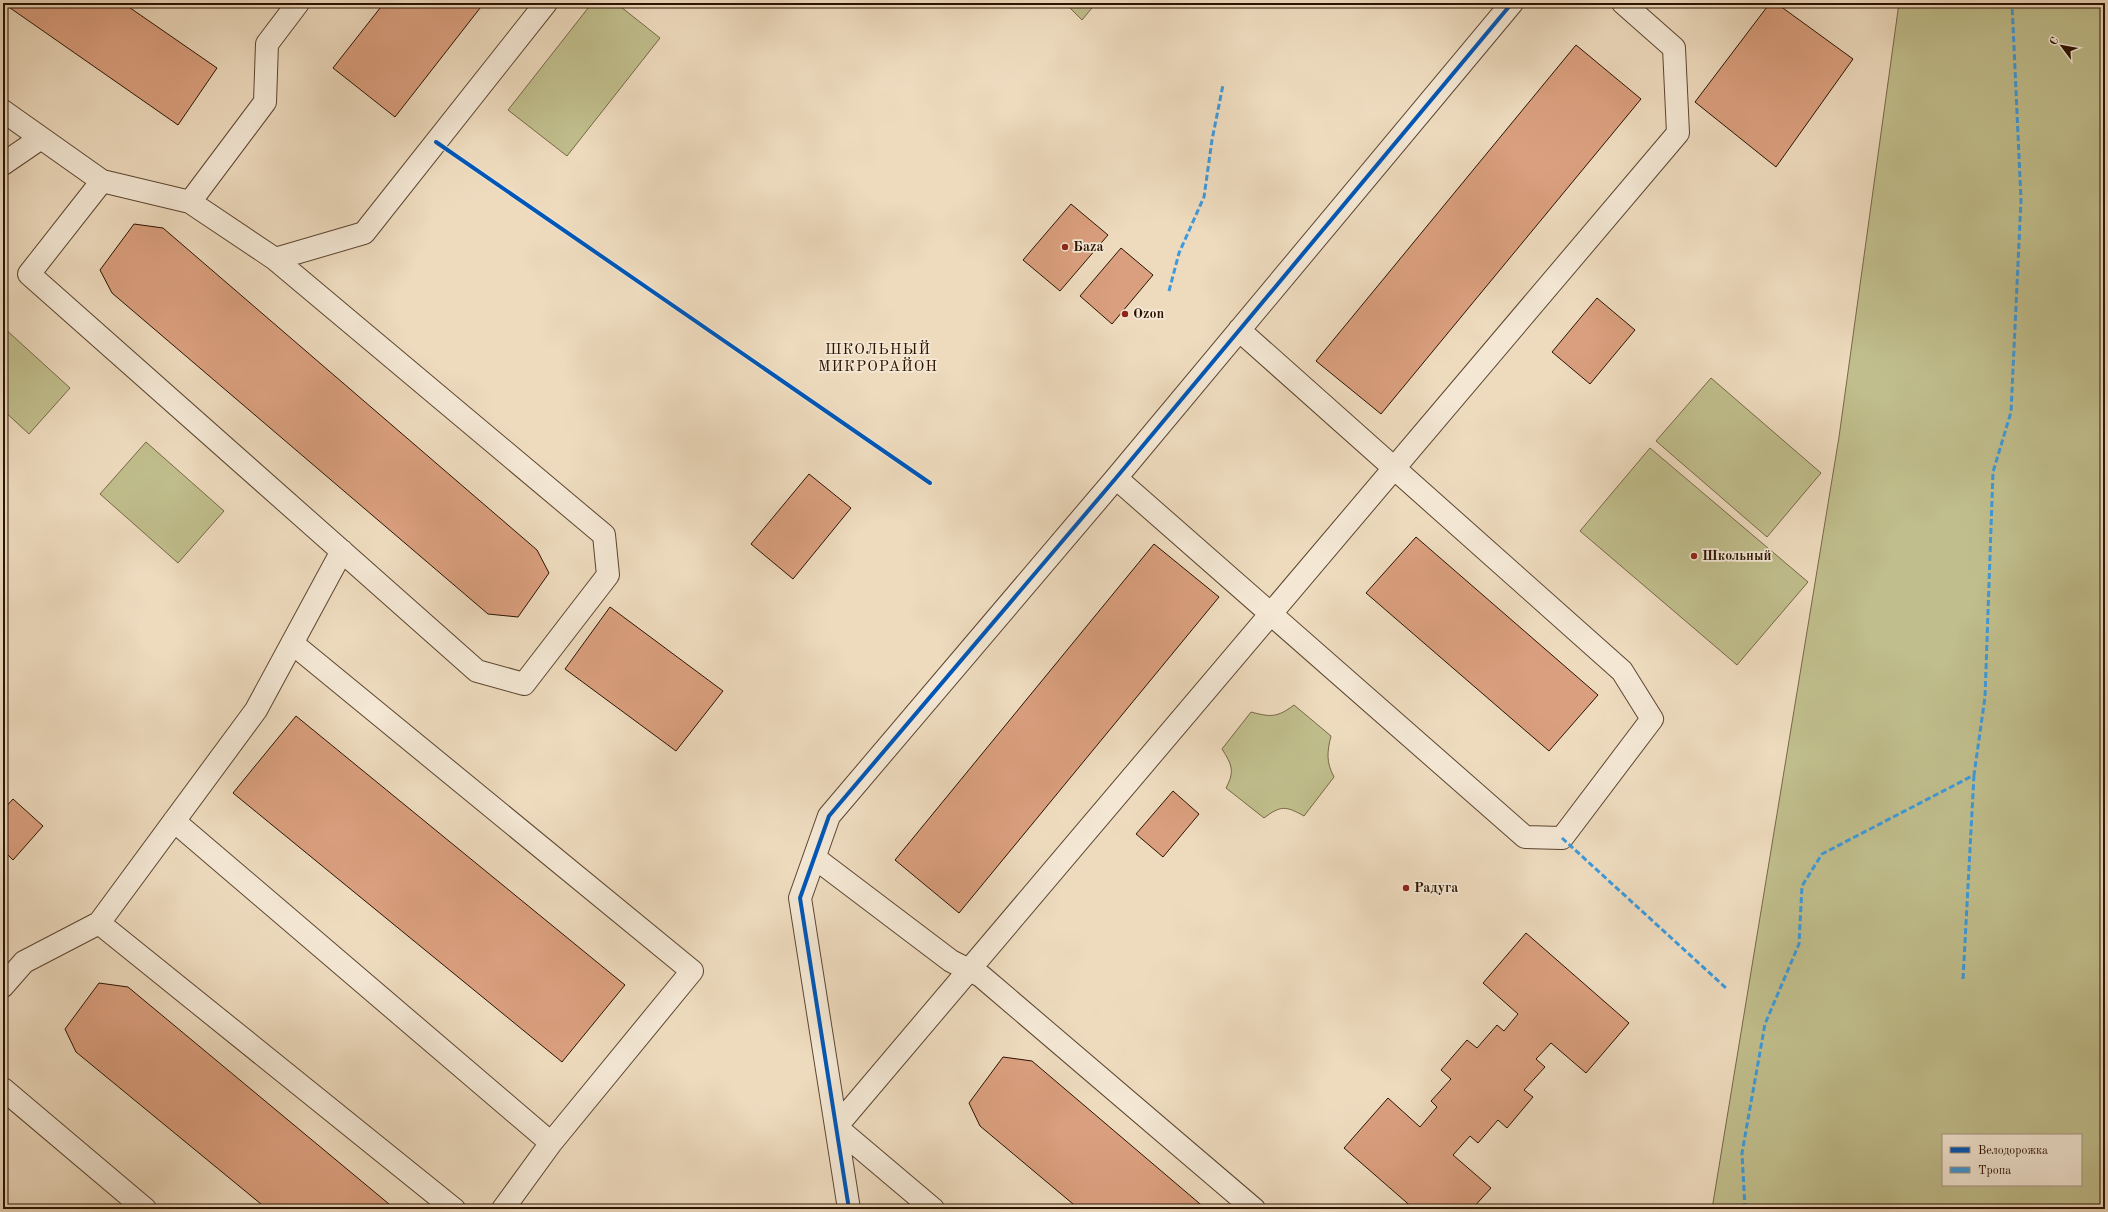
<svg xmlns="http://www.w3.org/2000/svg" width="2108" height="1212" font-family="'Old Standard TT',serif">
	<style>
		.green { fill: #c0be8c; stroke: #766846; fill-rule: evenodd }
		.building { fill: #da9f7e; stroke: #2b1300 }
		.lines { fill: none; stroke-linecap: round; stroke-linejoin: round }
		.minor-casing { stroke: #5c4530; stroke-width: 24 }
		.minor { stroke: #f4e8d5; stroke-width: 22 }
		.quiet { stroke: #3d9adc; stroke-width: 3; stroke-dasharray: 6 3; stroke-linecap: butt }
		.cycleway-casing { stroke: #f4e8d5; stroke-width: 6 }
		.cycleway { stroke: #0057b8; stroke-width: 4 }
		.poi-dot { fill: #8f2418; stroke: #f4e8d5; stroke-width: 1.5 }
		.labels { text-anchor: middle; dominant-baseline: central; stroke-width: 3.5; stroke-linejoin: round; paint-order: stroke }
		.poi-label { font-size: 14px; font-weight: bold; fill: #2b1300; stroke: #f4e8d5; text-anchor: start }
		.neighbourhood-label { font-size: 15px; letter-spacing: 1px; fill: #2b1300; stroke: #f4e8d5 }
	</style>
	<rect width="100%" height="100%" fill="#eedbbe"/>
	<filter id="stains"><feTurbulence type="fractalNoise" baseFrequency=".005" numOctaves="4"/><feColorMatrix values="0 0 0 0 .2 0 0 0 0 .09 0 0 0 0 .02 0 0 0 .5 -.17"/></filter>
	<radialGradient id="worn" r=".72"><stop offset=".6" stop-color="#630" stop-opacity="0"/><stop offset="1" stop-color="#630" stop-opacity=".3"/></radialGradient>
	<path class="green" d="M592 3H616L660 38 567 156 508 110Z
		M1065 3H1096L1082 20Z
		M1899 3H2105V1209H1712L1839 437ZM1943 1135H2081V1185H1943Z
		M3 327 70 388 29 434 3 410Z
		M1711 378 1821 473 1767 537 1656 441Z
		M146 442 224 511 178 563 100 494Z
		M1650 448 1808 582 1737 665 1580 531Z
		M1294 705 1331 736C1327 752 1326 762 1334 777L1304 816C1286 806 1281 805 1264 818L1226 788C1235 771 1232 765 1222 749L1251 712C1270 717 1277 718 1294 705Z"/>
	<path class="building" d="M3 3H123L217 68 178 125Z
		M384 3H484L395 117 333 68Z
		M1770 3H1776L1853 59 1776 167 1695 102Z
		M1576 45 1641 99 1381 414 1316 361Z
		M1071 204 1108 235 1060 291 1023 260Z
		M134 224 163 228 537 550 549 573 518 617 488 614 112 293 100 270Z
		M1121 248 1153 275 1112 324 1080 296Z
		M1597 298 1635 330 1590 384 1552 352Z
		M809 474 851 508 793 579 751 544Z
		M1416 537 1598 695 1549 751 1366 593Z
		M1154 544 1219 597 959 913 895 860Z
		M610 607 723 691 676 751 565 669Z
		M296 716 625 985 562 1062 233 793Z
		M1173 791 1199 814 1163 857 1136 834Z
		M13 799 43 826 13 860 3 850V810Z
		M1526 933 1629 1023 1586 1073 1551 1043 1536 1059 1545 1067 1524 1090 1533 1097 1507 1128 1498 1120 1478 1143 1470 1136 1453 1155 1491 1188 1472 1209H1414L1344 1148 1388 1098 1420 1127 1437 1107 1431 1101 1451 1079 1441 1070 1467 1040 1477 1048 1497 1025 1504 1031 1518 1014 1483 983Z
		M99 983 128 987 395 1209H267L76 1052 65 1029Z
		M1003 1057 1032 1061 1206 1209H1079L980 1126 969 1103Z"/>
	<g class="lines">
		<g class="minor-casing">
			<path id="minor" d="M3 111 102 181 190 202 275 259 604 535 608 575 524 684 477 671 29 274 102 181
				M3 164 41 138
				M190 202 265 102 267 44 298 3
				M275 259 364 233 546 3
				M1116 478 1525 837 1562 838 1652 719 1622 671 1239 330
				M342 551 256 710 99 923 454 1209
				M292 643 692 971 551 1143
				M174 821 551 1143 503 1209
				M815 858 951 961 981 976 1254 1209
				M3 986 24 962 99 923
				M3 1089 145 1209
				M849 1209 800 898 829 816 1116 478 1512 3
				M933 1209 836 1127 1678 133 1674 48 1623 3"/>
		</g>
		<use href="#minor" class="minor"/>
		<path class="quiet" d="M1169 291 1179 253 1204 197 1212 140 1223 85
			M1562 838 1726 988
			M1963 979 1974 775
			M1745 1209 1742 1153 1765 1024 1799 944 1802 886 1822 854 1974 775 1985 697 1993 472 2011 412 2021 200 2012 3"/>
		<g class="cycleway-casing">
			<path id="cycleway" d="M436 142 930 483
				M849 1209 800 898 829 816 1116 478 1512 3"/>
		</g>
		<use href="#cycleway" class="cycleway"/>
	</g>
	<g class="poi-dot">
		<circle cx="1065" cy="247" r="4"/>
		<circle cx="1125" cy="314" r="4"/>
		<circle cx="1694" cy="556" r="4"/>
		<circle cx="1406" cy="888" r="4"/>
	</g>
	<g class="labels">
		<g class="poi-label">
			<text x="1073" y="247">Баza</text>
			<text x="1133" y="314">Ozon</text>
			<text x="1702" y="556">Школьный</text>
			<text x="1414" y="888">Радуга</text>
		</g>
		<g class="neighbourhood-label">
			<text x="878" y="350">ШКОЛЬНЫЙ<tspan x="878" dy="17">МИКРОРАЙОН</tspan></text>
		</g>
	</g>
	<rect width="2108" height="1212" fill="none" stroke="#eedbbe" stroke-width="16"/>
	<rect x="4" y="4" width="2100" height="1204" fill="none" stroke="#2b1300" stroke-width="2"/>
	<rect x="8" y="8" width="2092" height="1196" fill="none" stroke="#2b1300"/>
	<rect x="1942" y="1134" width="140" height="52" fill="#f4e8d5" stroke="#a49380"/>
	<rect x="1950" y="1147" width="20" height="6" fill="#0057b8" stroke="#a49380"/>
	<text x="1978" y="1154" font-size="12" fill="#2b1300">Велодорожка</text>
	<rect x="1950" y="1167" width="20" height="6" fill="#3d9adc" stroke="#a49380"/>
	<text x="1978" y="1174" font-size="12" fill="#2b1300">Тропа</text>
	<g transform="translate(2062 46) rotate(302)" stroke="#f4e8d5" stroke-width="3" paint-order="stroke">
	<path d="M0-3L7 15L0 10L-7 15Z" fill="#2b1300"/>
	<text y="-6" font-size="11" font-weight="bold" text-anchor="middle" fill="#2b1300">С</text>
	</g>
	<rect width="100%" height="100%" filter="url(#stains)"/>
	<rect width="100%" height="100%" fill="url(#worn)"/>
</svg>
